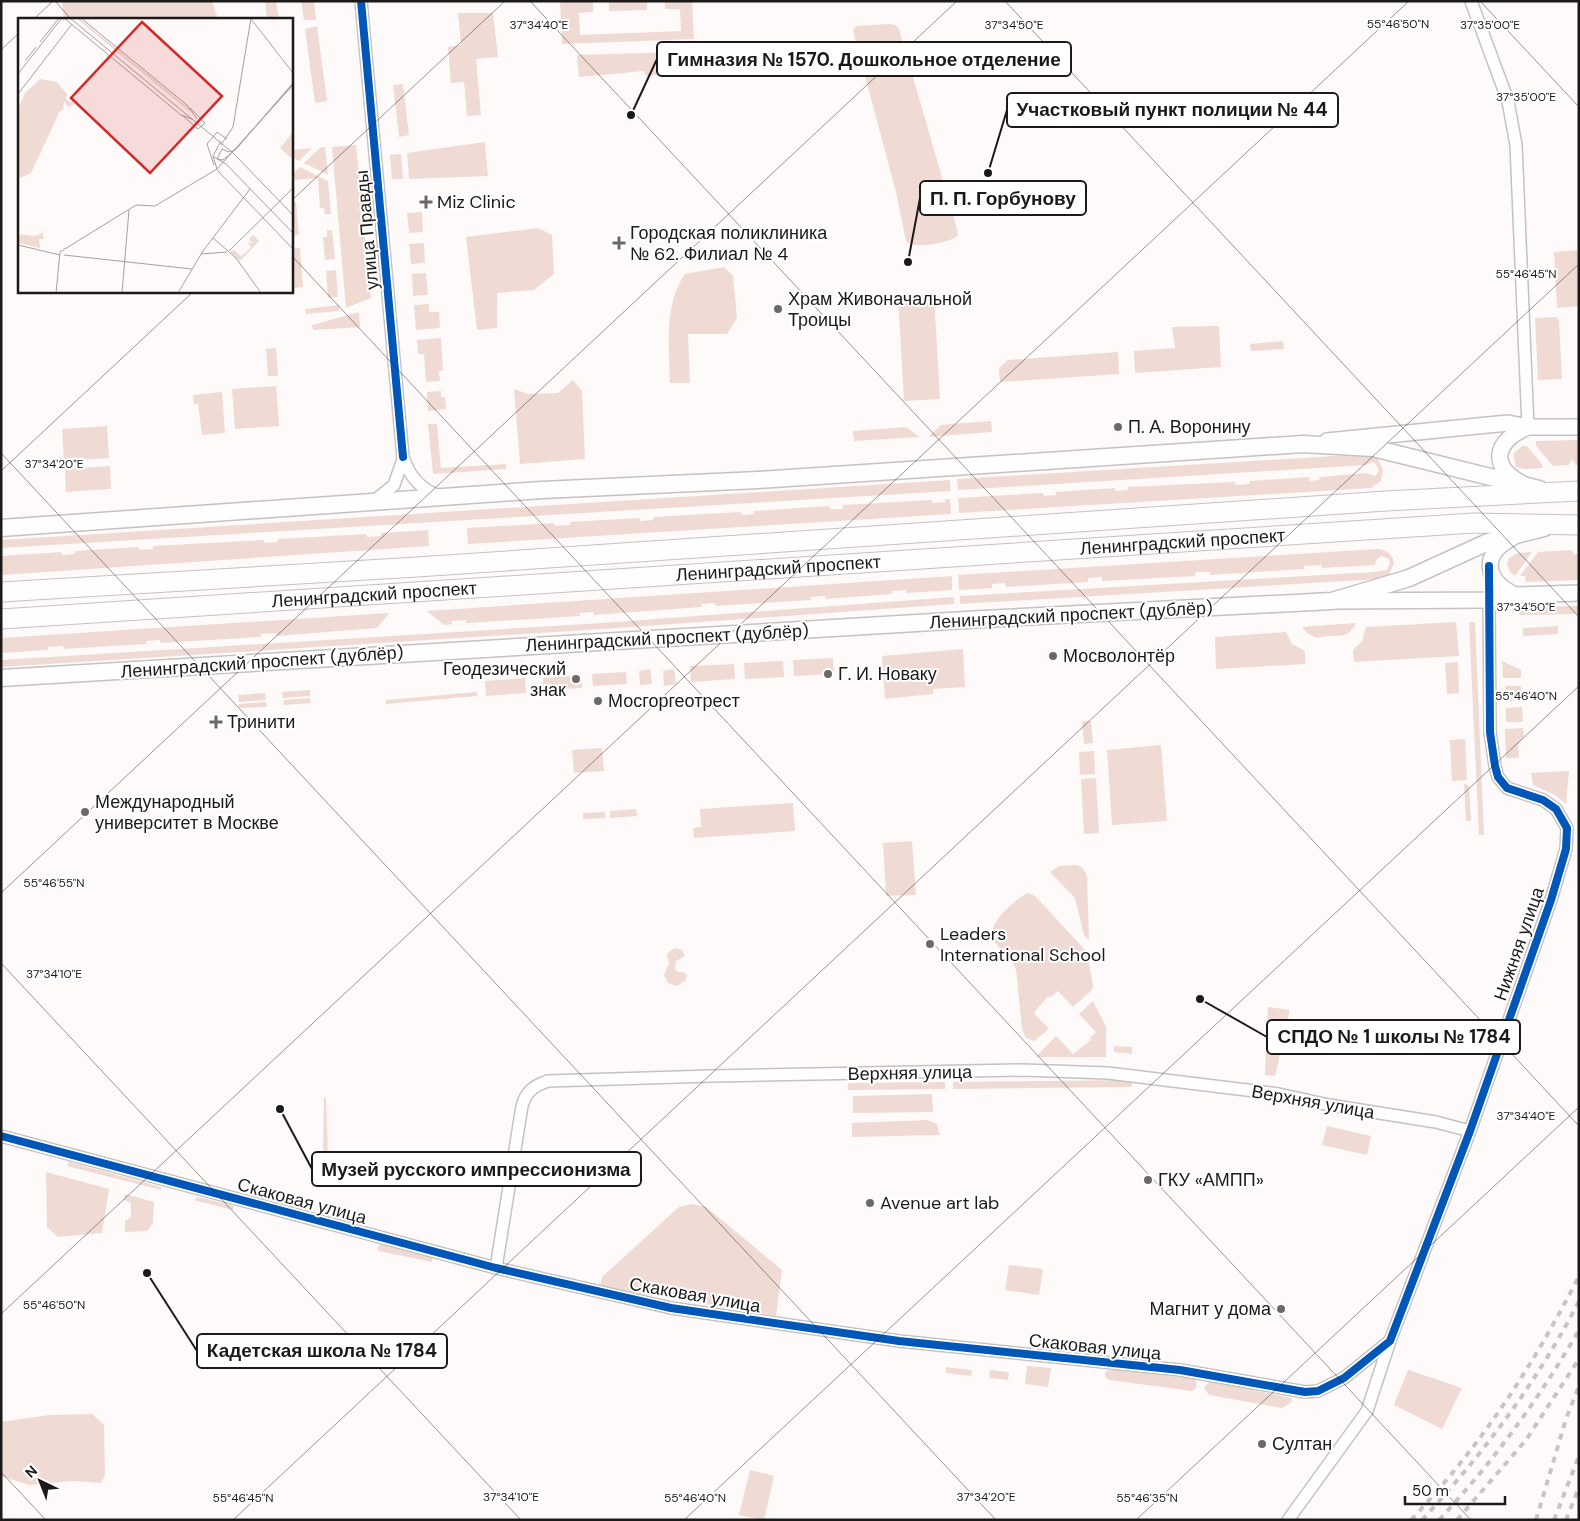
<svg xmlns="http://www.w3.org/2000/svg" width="1580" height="1521" font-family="'DM Sans',sans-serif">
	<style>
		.green { fill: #f0dad4 }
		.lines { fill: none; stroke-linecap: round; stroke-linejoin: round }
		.minor-casing { stroke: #c5c2c1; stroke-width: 14 }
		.tertiary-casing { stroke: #c5c2c1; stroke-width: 18 }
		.secondary-casing { stroke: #c5c2c1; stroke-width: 19 }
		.primary-casing { stroke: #c5c2c1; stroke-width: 21 }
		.minor { stroke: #fffefe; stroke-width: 11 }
		.tertiary { stroke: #fffefe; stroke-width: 15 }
		.secondary { stroke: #fffefe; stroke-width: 16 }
		.primary { stroke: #fffefe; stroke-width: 19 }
		.rail { stroke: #c6c5c5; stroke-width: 4; stroke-dasharray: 6 6; stroke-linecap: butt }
		.cycleway-casing { stroke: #fff; stroke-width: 11 }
		.cycleway { stroke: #0057b8; stroke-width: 8 }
		.ticks { fill: none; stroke: #1c1a19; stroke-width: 1; stroke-opacity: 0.45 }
		.poi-dot { fill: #6b6867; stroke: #fff; stroke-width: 2 }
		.labels { text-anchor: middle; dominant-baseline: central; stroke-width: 4; stroke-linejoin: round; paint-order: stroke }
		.poi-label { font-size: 18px; fill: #1c1a19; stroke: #fff; text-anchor: start }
		.street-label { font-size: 18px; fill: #1c1a19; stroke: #fff }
		.inset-road { fill: none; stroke: #a3a09f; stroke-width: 1 }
		.view { fill: #d62828; fill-opacity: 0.15; stroke: #d62828; stroke-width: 2.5 }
		.inset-edge { fill: none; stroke: #1c1a19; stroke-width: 2.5 }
		.ticks-label { font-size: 12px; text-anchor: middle; fill: #1c1a19; stroke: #fff; stroke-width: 4; stroke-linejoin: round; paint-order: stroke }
		.leader { fill: none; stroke: #1c1a19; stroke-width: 2 }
		.callout-dot { fill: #1c1a19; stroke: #fff; stroke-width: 2 }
		.callout { fill: #fff; stroke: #1c1a19; stroke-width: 2 }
		.callout-label { font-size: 19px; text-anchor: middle; font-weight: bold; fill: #1c1a19 }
	</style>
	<rect width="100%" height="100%" fill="#fdfaf9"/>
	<path class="green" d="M62 1H212L218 19H64Z
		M265 1H276L279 19H267Z
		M301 1H314L316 20H304Z
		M560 1H593V12L579 13 580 35 681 31 680 9H665V1H692L694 39 562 44Z
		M609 1H647V10L609 11Z
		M458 13H493L498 57 476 59 481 115 467 116 464 82 451 83 448 47 461 45Z
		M890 24 895 25 899 29 957 229 958 235C952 243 912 250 906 241L896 192 853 31 856 26Z
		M317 26 327 101 315 103 305 29Z
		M678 52 680 72 646 76 644 71 579 77 577 55Z
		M403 84 409 135 399 137 393 85Z
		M485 142 488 176 409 179 407 153Z
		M356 145 371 298 346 308 332 147Z
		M321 147H325L328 175 304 163Z
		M312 148 299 161 291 157V150Z
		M401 154 403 179H392L390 155Z
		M300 167 328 181 331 214H325L324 208H320L318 178 294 180 295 193H291V175Z
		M291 202H296L299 235 291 236Z
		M422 212 423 232 409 233 407 213Z
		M538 228 552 235 554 274 534 290 497 293V328L477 330 466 237Z
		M327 230H332L335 259 325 260 323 237H327Z
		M424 243 425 263 411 264 409 244Z
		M291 248H300L303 287 295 288 291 286Z
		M1579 250V306L1557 308 1554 252Z
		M724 267 733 276 737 318 727 334H688L690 383H670C669 348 664 303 685 274Z
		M336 270 338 297 328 298 326 271Z
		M426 273 428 295 413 296 412 274Z
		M934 295 940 399 904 401 898 297Z
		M429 304V312H439L440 328 416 330 414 305Z
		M339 305V311L306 314 305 309Z
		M359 312 360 327 313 330 312 325Z
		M1556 317 1559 320 1562 379 1538 380 1535 318Z
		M1219 326 1221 367 1135 373 1134 351 1175 348 1172 327Z
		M441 338 443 371H439L440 381 426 382 424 354H418L417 340Z
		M1283 341 1284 349 1251 351 1250 344Z
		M276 348 278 376H268L266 349Z
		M1118 352 1119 374 1000 382 999 368 1008 360Z
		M573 380 582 391 585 459 520 464 514 389 528 394 558 393Z
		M276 386 279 426 235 429 232 389Z
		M441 391V397H445L446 409 428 411 427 392Z
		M222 392 225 433 202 435 198 404H194L193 395Z
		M991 421 992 432 928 437 941 425Z
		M428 424H437L441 468 506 464V469L433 474Z
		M107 426 109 458 64 461 62 429Z
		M906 427 920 437 854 441 853 431Z
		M1579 440V465H1576L1572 459 1569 465 1553 466 1536 446V441Z
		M1522 446H1527L1542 464V468L1524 469 1516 467 1513 454Z
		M1368 454 1377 457 1383 470 1381 481 1371 488 959 513 958 498 1043 493 1044 496 1056 495V492L1115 488V491L1128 490V487L1235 482 1236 485 1249 484 1250 481 1309 477 1310 481 1319 480 1320 477 1366 473 1375 476 1379 471 1376 464 1372 462 1366 465 958 490 957 479Z
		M110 466 111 489 66 492 65 469Z
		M950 480V491L1 548V540Z
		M945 499H950L951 514 468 544 467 528 554 523 555 526 570 525V522L640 518V521L653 520 654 517 741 512 742 515 754 514V511L829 506 830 509H843V505L932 500V503L945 502Z
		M428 530 429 546 1 575V556L61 552 62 555 75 554V551L139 547V550L153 549V546L264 540V543L277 542 278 539 366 534 367 537 381 536V533Z
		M1377 549C1387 550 1393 554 1394 564L1389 574 1380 579 960 604V596L1374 572 1387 570 1390 563 1389 559 1382 556 1376 560 1375 565 1322 568 1321 565 1304 566V569L1210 575V572H1196L1195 576 1102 581V577L1088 578V582L1006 587 1005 583 992 584V588L959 590 958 575Z
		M1572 550 1574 555 1579 553V580L1526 582 1525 576H1520L1538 552Z
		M1532 552 1515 576 1510 572 1507 565 1509 558 1518 553Z
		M952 576V590L906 593V590L892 591V594L825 599V596L811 597V600L716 606 715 603 702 604 701 607 594 615 593 612 580 613V616L466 623V620L452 621V624L444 625 427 611Z
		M954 597V604L603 629 1 667V660L602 623Z
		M1579 606V614L1519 615V607Z
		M389 613 377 628 276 636V633L261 634V637L160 643V640L146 641V644L64 649 63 646 48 647V650L1 653V638Z
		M1456 622 1459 656 1354 662 1353 650 1362 641 1366 627Z
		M1469 622H1475L1484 835H1479Z
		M1356 623C1347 643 1333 632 1317 638L1307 633 1302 627Z
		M1558 626V634L1523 636V628Z
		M1286 632 1292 644 1305 651V664L1216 669 1215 637Z
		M963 649 965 687 933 689V694L885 699 882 656Z
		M833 658 834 674 794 676 793 660Z
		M783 661 784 677 745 679 744 663Z
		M1502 661 1521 670V678H1503Z
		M1458 662 1459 693 1447 694 1445 663Z
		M734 664 735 679 691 682 690 666Z
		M650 669 652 684 640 685 639 671Z
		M674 669 676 684 664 686 663 671Z
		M626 672 627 684 593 686 592 674Z
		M581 675 582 688 543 690V678Z
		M525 678 526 693 486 696 485 681Z
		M1505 686H1521L1522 700 1505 701Z
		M310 690V696L283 698 282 692Z
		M477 692V696L386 704V700Z
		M265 693 266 700 239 702 238 695Z
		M310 698 311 703 284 705 283 700Z
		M266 702 267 707 239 708V704Z
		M1522 707 1523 722H1506V708Z
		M1082 721H1091L1093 743 1084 744Z
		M1523 728 1524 736 1518 743 1519 758H1506L1505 729Z
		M1465 739 1467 780 1452 781 1450 740Z
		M1161 745 1167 821 1112 825 1107 750Z
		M602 748 604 771 574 773 572 750Z
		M1094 751 1095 774 1080 775 1079 752Z
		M1569 771 1566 804 1555 795 1533 785 1531 773Z
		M1096 778 1099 833 1084 834 1081 779Z
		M1464 783 1469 786 1471 821H1466Z
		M793 803 795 831 694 838 693 828 701 827 700 809Z
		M636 809 637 816 610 818V811Z
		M605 812V818L583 819V813Z
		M912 841 916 895 886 896 883 843Z
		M1076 865 1083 868 1087 876 1089 940 1084 935 1075 898 1050 872 1059 866Z
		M1028 893 1035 896 1087 952 1093 985 1092 990 1073 1007 1058 991 1050 998 1048 996 1034 1013 1049 1029 1034 1041 1026 1038 1022 1029 1016 969C1011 957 1001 951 994 941 984 925 1015 899 1028 893Z
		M674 948 682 950 685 956 676 961 675 969 678 972H683L687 975 685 981 677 986 668 983 664 975 669 964 667 954Z
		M1093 1001 1106 1027V1057H1036L1056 1036 1073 1054 1091 1040 1090 1038 1096 1032 1079 1014Z
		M1268 1007 1290 1010 1275 1076 1265 1075Z
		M1114 1046 1132 1047V1054L1114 1052Z
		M1130 1080 1133 1082 1131 1087 953 1089V1082Z
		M945 1082V1089L848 1090V1083Z
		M932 1094 933 1112 853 1113V1096Z
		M326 1097 328 1158 323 1159 324 1098Z
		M928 1120 937 1124 940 1135 852 1137V1123Z
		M1327 1126 1371 1136 1367 1155 1322 1145Z
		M69 1162 161 1187V1190L67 1166Z
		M46 1172 109 1189 102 1233 58 1237 47 1227Z
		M125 1194 154 1202 153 1223 147 1231 125 1232V1221L131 1217V1203L124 1200Z
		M198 1197 234 1206 233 1210 194 1200Z
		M691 1204 706 1207 782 1270 776 1316 600 1287 602 1277 679 1207Z
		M380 1244 432 1258V1262L379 1251 377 1249Z
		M1009 1265 1043 1269 1039 1295 1005 1290Z
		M1027 1366 1051 1368 1048 1387 1025 1384Z
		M946 1367 972 1370 971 1376 946 1373Z
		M1112 1369 1194 1379 1197 1382 1196 1388 1192 1391 1109 1380 1105 1377V1372Z
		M990 1370 1009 1372 1008 1380 989 1378Z
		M1408 1370 1462 1388 1442 1429 1394 1405Z
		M1210 1381 1291 1398 1292 1402 1282 1408 1209 1395 1204 1388Z
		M92 1414 104 1425 105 1475 101 1483 73 1481 29 1485 1 1476V1422L49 1415Z
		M750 1470 774 1476 764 1520 739 1515Z"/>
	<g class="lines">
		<g class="minor-casing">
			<path id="minor" d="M361 1 403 457C409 476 420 489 439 496
				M1471 1 1508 101 1516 145 1528 427
				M374 501 394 485 403 459
				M1 1136 496 1268 671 1308 899 1341 1180 1370 1305 1392 1318 1391 1344 1378 1390 1341 1470 1131 1551 900 1566 849 1567 828 1556 809 1543 800 1507 788 1498 777 1495 766 1490 732 1489 600
				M496 1268 522 1106C526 1092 533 1086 548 1081L711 1076 1023 1070 1108 1073 1279 1094 1329 1105 1436 1122 1470 1131
				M1288 1520 1367 1411 1390 1341"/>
		</g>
		<g class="tertiary-casing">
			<path id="tertiary" d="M1327 441 1508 423 1528 427H1579
				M1523 484C1488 466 1495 441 1528 427
				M1512 538C1481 554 1484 580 1515 595
				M1336 601 1489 600 1515 595 1579 593"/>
		</g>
		<g class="secondary-casing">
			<path id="secondary" d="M1 528 542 490 758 480 1303 444 1373 448 1539 489
				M1 678 983 619 1332 601 1409 578 1488 542 1544 528"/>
		</g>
		<g class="primary-casing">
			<g id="primary">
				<path d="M1 592 417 567 1386 501 1579 491"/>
				<path id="s1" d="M1 619 1474 523 1579 525"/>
			</g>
		</g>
		<use href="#minor" class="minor"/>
		<use href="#tertiary" class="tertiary"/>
		<use href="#secondary" class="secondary"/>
		<use href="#primary" class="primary"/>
		<path class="rail" d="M1411 1520C1482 1444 1532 1368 1579 1276
			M1422 1520C1483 1454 1538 1381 1579 1301
			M1439 1520C1493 1462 1539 1399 1579 1330
			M1457 1520 1526 1440 1579 1359
			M1536 1520 1566 1419 1579 1386
			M1554 1520 1579 1456
			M1566 1520 1579 1487"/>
		<g class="cycleway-casing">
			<path id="cycleway" d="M361 1 403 457
				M1 1136 496 1268 671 1308 899 1341 1180 1370 1305 1392 1318 1391 1344 1378 1390 1341 1470 1131 1551 900 1566 849 1567 828 1556 809 1543 800 1507 788 1498 777 1495 766 1490 732 1489 566"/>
		</g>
		<use href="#cycleway" class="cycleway"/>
	</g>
	<path class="ticks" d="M55 1 71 19M530 1 1579 1126M1005 1 1579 617M1480 1 1579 107M34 19 53 1M1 50 19 33M291 201 505 1M291 255 1471 1520M1 453 996 1520M1 471 194 291M1 893 957 1M1 963 521 1520M1 1314 1409 1M1 1472 46 1520M233 1520 1579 264M684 1520 1579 686M1136 1520 1579 1107"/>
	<g class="poi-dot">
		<path d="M423.5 194.5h5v5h5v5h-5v5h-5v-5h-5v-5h5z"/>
		<path d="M616.5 235.5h5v5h5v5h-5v5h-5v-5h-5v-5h5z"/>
		<circle cx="778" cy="309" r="5"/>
		<circle cx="1118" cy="427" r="5"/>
		<circle cx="1053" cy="656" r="5"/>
		<circle cx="828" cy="674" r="5"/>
		<circle cx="576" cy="679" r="5"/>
		<circle cx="598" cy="701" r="5"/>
		<path d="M213.5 714.5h5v5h5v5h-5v5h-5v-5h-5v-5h5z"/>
		<circle cx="85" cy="812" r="5"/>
		<circle cx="930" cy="944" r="5"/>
		<circle cx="1148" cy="1180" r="5"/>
		<circle cx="870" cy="1203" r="5"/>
		<circle cx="1281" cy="1309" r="5"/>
		<circle cx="1262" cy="1444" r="5"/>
	</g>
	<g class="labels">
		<g class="poi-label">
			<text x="437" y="202">Miz Clinic</text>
			<text x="630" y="233">Городская поликлиника<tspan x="630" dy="21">№ 62. Филиал № 4</tspan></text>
			<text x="788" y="299">Храм Живоначальной<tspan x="788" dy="21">Троицы</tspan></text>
			<text x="1128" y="427">П. А. Воронину</text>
			<text x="1063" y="656">Мосволонтёр</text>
			<text x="566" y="669" text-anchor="end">Геодезический<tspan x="566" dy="21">знак</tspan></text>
			<text x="838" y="674">Г. И. Новаку</text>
			<text x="608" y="701">Мосгоргеотрест</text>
			<text x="227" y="722">Тринити</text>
			<text x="95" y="802">Международный<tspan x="95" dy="21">университет в Москве</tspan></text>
			<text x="940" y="934">Leaders<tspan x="940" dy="21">International School</tspan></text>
			<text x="1158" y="1180">ГКУ «АМПП»</text>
			<text x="880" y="1203">Avenue art lab</text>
			<text x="1271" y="1309" text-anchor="end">Магнит у дома</text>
			<text x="1272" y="1444">Султан</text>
		</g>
		<g class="street-label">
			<text transform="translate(367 230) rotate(-95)">улица Правды</text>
			<text stroke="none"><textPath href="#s1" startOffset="1184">Ленинградский проспект</textPath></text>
			<text stroke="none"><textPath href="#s1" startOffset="779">Ленинградский проспект</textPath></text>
			<text stroke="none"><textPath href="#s1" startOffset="374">Ленинградский проспект</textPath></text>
			<text transform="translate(1071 615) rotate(-3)">Ленинградский проспект (дублёр)</text>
			<text transform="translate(667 638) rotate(-3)">Ленинградский проспект (дублёр)</text>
			<text transform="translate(262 662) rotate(-4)">Ленинградский проспект (дублёр)</text>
			<text transform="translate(1519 944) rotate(-71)">Нижняя улица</text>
			<text transform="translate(910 1073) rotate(-1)">Верхняя улица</text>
			<text transform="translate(1313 1102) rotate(10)">Верхняя улица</text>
			<text transform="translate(302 1201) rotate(15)">Скаковая улица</text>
			<text transform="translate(695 1295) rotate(10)">Скаковая улица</text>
			<text transform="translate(1095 1347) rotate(6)">Скаковая улица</text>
		</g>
	</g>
	<g transform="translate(18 18)">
		<rect width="275" height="275" fill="#fdfaf9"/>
		<path d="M58 0H61L172 91 171 93ZM22 61 39 64 49 76 48 81 53 85 54 81 56 86 50 89 46 83 45 92 42 93 13 155 0 161V91L7 75ZM275 114V142L262 130ZM24 212 26 221H21L22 230 0 225V216L16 218 23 216ZM235 217 241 223 222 243 212 234 216 232 223 238 226 236 233 229 229 224 235 226 231 221Z" fill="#f0dad4"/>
		<path class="inset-road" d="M46 0 163 97 174 101M52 0 215 135 275 197M63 0 169 87 179 101M233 1 275 55M22 24 41 0M8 42 18 29M0 56 43 1M275 65 217 132 211 134 204 131 199 141 205 142 218 131 275 66M0 76 54 6M165 98 180 111 187 105 172 90M203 127 215 109 233 0M196 139 208 146 275 215M196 147 189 126 199 114 209 121M199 151 275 67M199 152 275 231M195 220 218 240 243 275M0 227 42 237M210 234 275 170M183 236 209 234M46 237 174 251M38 275 42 234 118 187 137 188 199 151 195 138 203 123M104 275 111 192M160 275 185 233 232 171"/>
		<path class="view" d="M124 4 204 78 132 155 53 80Z"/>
		<rect width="275" height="275" class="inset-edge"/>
	</g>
	<g class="ticks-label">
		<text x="1398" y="28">55°46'50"N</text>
		<text x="539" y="29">37°34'40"E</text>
		<text x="1014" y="29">37°34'50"E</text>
		<text x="1490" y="29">37°35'00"E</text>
		<text x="1526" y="101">37°35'00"E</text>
		<text x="1526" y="278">55°46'45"N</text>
		<text x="54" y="468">37°34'20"E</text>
		<text x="1526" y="611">37°34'50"E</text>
		<text x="1526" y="700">55°46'40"N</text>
		<text x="54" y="887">55°46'55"N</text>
		<text x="54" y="978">37°34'10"E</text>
		<text x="1526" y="1120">37°34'40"E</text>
		<text x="54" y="1309">55°46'50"N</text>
		<text x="511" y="1501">37°34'10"E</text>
		<text x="986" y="1501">37°34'20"E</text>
		<text x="243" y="1502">55°46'45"N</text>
		<text x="695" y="1502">55°46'40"N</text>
		<text x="1147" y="1502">55°46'35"N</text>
	</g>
	<path class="leader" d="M631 115L657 59M988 173L1007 110M908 262L920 198M1200 999L1267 1037M280 1109L312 1169M147 1273L197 1351"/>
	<g class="callout-dot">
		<circle cx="631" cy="115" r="5"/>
		<circle cx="988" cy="173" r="5"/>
		<circle cx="908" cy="262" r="5"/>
		<circle cx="1200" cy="999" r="5"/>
		<circle cx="280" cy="1109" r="5"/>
		<circle cx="147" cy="1273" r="5"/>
	</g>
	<g class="callout">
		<rect x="657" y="42" width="414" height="34" rx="5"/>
		<rect x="1007" y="93" width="331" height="34" rx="5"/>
		<rect x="920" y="181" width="166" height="34" rx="5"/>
		<rect x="1267" y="1020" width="253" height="34" rx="5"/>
		<rect x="312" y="1152" width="329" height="34" rx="5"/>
		<rect x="197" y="1334" width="250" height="34" rx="5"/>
	</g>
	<g class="callout-label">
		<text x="864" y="66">Гимназия № 1570. Дошкольное отделение</text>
		<text x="1172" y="116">Участковый пункт полиции № 44</text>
		<text x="1003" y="205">П. П. Горбунову</text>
		<text x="1394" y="1043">СПДО № 1 школы № 1784</text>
		<text x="476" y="1176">Музей русского импрессионизма</text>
		<text x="322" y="1357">Кадетская школа № 1784</text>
	</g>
	<rect width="1580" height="1521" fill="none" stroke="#1c1a19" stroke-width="5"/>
	<g transform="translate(40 1481) rotate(317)" stroke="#ffffff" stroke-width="4" paint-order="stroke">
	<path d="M0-4L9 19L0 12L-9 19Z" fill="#1c1a19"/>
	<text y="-8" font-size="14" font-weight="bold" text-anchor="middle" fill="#1c1a19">N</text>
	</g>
	<path d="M1405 1496v8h100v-8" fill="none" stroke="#1c1a19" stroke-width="2.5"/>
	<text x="1412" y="1496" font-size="15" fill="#1c1a19" stroke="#ffffff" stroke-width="4" paint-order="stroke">50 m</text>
</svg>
